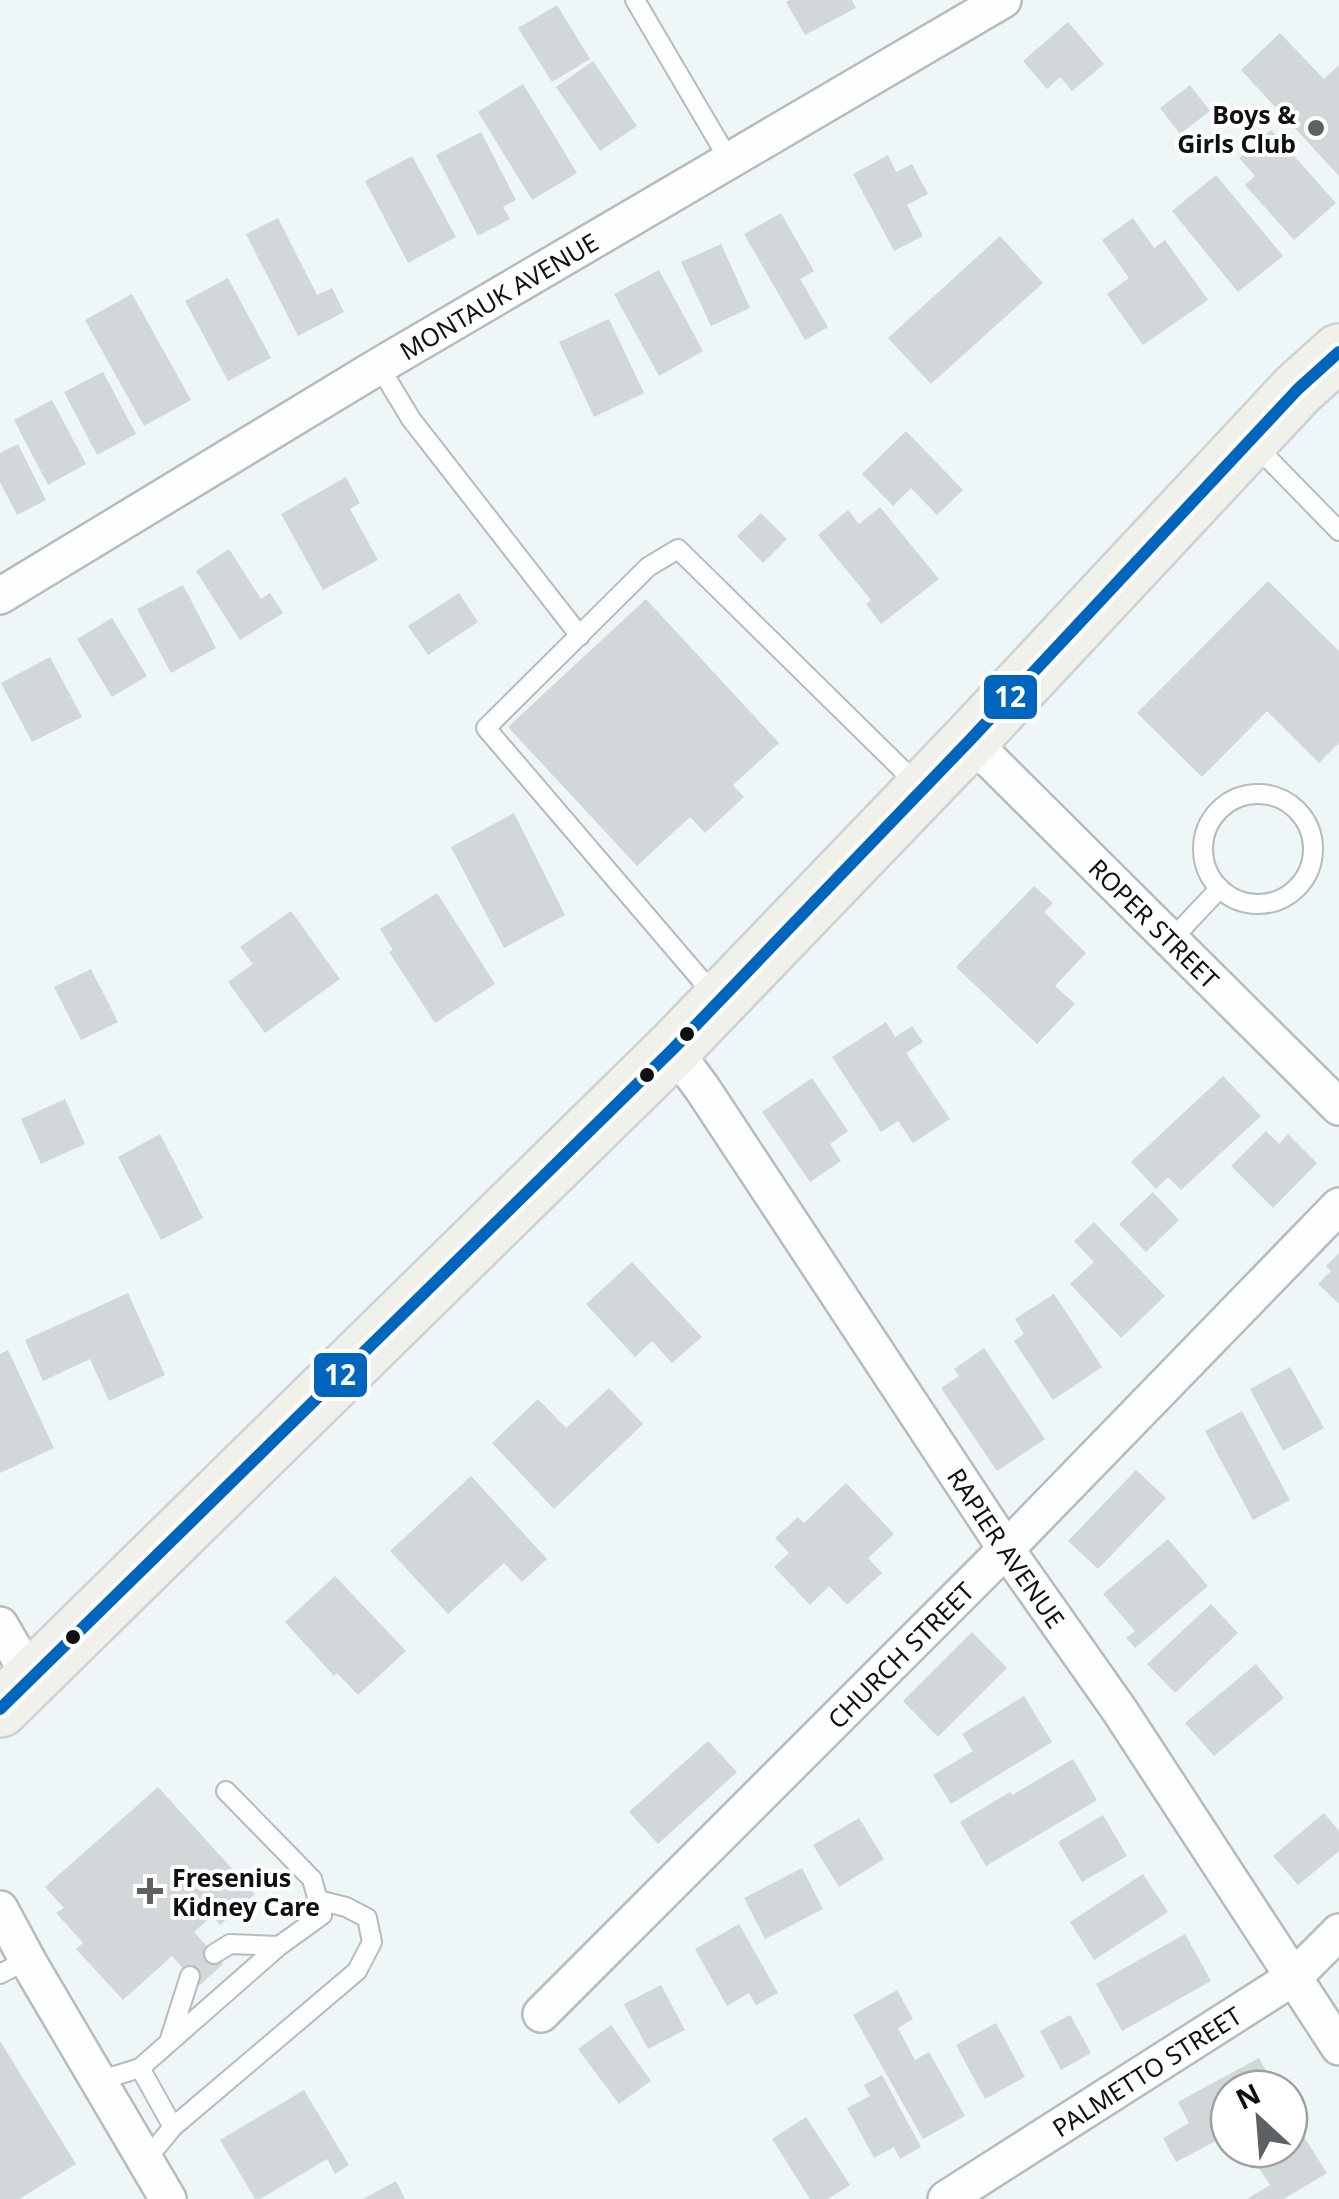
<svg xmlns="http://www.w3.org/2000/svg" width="1339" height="2199" font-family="'Noto Sans',sans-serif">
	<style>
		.building { fill: #d2d7d9 }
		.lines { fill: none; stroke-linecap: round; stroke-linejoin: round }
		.lane-casing { stroke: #b6bbbd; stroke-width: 22 }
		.street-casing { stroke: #b6bbbd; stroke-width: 40 }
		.primary-casing { stroke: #ced1d2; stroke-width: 60 }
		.lane { stroke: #fdfefe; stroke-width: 18 }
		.street { stroke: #fdfefe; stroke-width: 35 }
		.primary { stroke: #f1f1eb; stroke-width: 55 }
		.bus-1-casing { stroke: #fff; stroke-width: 20 }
		.bus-1 { stroke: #0065bd; stroke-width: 12 }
		.poi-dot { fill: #5d6163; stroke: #fff; stroke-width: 4 }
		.bus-dot { fill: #0e1113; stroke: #fff; stroke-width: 4 }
		.labels { text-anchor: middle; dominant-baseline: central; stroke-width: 8; stroke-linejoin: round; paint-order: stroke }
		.poi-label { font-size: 25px; font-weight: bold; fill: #0e1113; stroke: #fff; text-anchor: end }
		.street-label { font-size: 25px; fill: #0e1113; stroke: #fff }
		.line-badge { stroke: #fff; stroke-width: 4 }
		.badge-label { font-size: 28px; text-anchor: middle; font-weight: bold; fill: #fff }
	</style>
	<rect width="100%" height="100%" fill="#eff6f8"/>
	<path class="building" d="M790 0H852L856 8 805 35 786 2Z
		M557 5 590 59 552 82 518 28Z
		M1068 22 1104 64 1072 91 1060 77 1047 89 1023 61Z
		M1280 33 1324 79 1339 65V176L1241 70Z
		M593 61 637 126 600 151 556 87Z
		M523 84 577 173 532 200 478 112Z
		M1190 85 1210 111 1180 134 1160 108Z
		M1271 130 1336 203 1294 240 1245 185 1255 176 1239 158Z
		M481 132 516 200 503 207 510 219 478 236 436 155Z
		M888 155 896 172 912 164 928 194 907 205 923 236 894 251 853 174Z
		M412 156 456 237 408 263 365 181Z
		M1216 175 1283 256 1238 292 1172 211Z
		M781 213 814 271 800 279 828 327 805 340 744 234Z
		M278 218 317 295 332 288 344 312 298 336 246 234Z
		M1133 218 1154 248 1165 240 1208 300 1143 345 1107 294 1129 278 1102 240Z
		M1000 236 1043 283 931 384 888 338Z
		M721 244 750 308 711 326 681 262Z
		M659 270 703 351 659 376 614 294Z
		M228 278 271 358 228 381 185 301Z
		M132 294 191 400 144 426 85 320Z
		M609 319 644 393 594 417 559 342Z
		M103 372 136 434 97 455 64 392Z
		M52 400 86 464 48 485 14 420Z
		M906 431 963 490 937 515 911 488 893 506 862 474Z
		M18 444 46 500 17 515 0 482V453Z
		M346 477 360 503 350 509 378 560 323 590 281 514Z
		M880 507 939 579 881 624 866 604 871 600 818 535 848 510 859 524Z
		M761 513 787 539 763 563 737 536Z
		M229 549 261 599 270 593 283 613 240 640 196 571Z
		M1268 581 1339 651V743L1319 763 1267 711 1202 777 1137 713Z
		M183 585 216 648 171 673 137 609Z
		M459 593 478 622 428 655 408 626Z
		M646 599 779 743 733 785 744 797 705 833 690 817 637 866 508 727Z
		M112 618 147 676 112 697 77 639Z
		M50 657 82 717 32 742 1 683Z
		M514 813 565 915 504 948 451 847Z
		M1034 886 1053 903 1044 912 1086 953 1055 986 1075 1004 1037 1044 956 967Z
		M437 893 495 984 435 1023 389 952 393 950 380 929Z
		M291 911 340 979 265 1033 228 982 253 964 240 947Z
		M91 969 118 1022 81 1040 54 987Z
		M886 1022 895 1037 912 1026 923 1042 906 1053 950 1119 913 1143 898 1121 881 1132 832 1057Z
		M1223 1076 1261 1116 1181 1190 1168 1177 1156 1189 1131 1162Z
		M812 1078 848 1131 830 1144 841 1161 810 1182 762 1112Z
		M65 1099 85 1144 41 1164 21 1119Z
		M1266 1131 1279 1144 1288 1134 1317 1163 1273 1208 1231 1166Z
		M160 1134 203 1218 161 1240 118 1157Z
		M1153 1192 1179 1220 1146 1252 1119 1224Z
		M1094 1222 1165 1296 1121 1338 1070 1284 1094 1262 1074 1241Z
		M1339 1253V1304L1318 1284 1331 1271 1326 1266Z
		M632 1262 702 1337 672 1363 652 1341 635 1357 586 1304Z
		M128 1293 165 1375 109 1401 90 1359 43 1381 25 1340Z
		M1054 1294 1102 1367 1053 1400 1014 1341 1024 1334 1015 1319Z
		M984 1348 1045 1439 997 1471 941 1388 959 1376 954 1369Z
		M8 1350 54 1448 0 1473V1354Z
		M1290 1367 1324 1428 1283 1451 1250 1389Z
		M609 1388 643 1424 554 1509 492 1443 538 1399 566 1428Z
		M1242 1411 1290 1500 1253 1520 1205 1431Z
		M1136 1470 1166 1498 1098 1569 1068 1541Z
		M471 1476 547 1559 522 1582 504 1563 448 1614 390 1551Z
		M846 1483 894 1534 868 1558 882 1573 847 1605 829 1586 810 1605 774 1567 789 1553 775 1538 798 1517 804 1523Z
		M1168 1539 1208 1586 1135 1648 1126 1638 1135 1631 1103 1594Z
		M335 1576 406 1651 358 1695 337 1673 334 1676 285 1622Z
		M1211 1604 1238 1633 1175 1693 1147 1664Z
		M972 1632 1007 1668 938 1737 903 1701Z
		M1256 1664 1284 1698 1214 1756 1185 1723Z
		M1024 1696 1052 1742 951 1804 933 1775 973 1751 962 1734Z
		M708 1741 737 1772 658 1844 629 1812Z
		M1073 1759 1097 1800 986 1866 960 1822 1010 1792 1012 1795Z
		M158 1787 255 1894 220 1925 212 1916 194 1932 223 1964 199 1986 172 1956 123 2000 76 1949 83 1943 56 1913 64 1908 45 1887Z
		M1324 1813 1339 1831V1851L1298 1885 1273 1856Z
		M1103 1815 1127 1856 1082 1882 1058 1842Z
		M859 1818 884 1859 839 1887 813 1845Z
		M802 1868 823 1909 765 1939 744 1898Z
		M1143 1874 1168 1912 1094 1960 1070 1922Z
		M739 1924 778 1993 756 2005 749 1993 727 2006 695 1949Z
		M1185 1934 1211 1981 1122 2031 1096 1984Z
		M661 1985 685 2030 648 2049 624 2004Z
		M897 1990 913 2019 898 2028 915 2060 929 2052 965 2116 923 2139 853 2015Z
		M1070 2015 1091 2053 1061 2070 1040 2031Z
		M996 2023 1025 2077 985 2099 956 2045Z
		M611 2025 651 2081 619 2104 578 2049Z
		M0 2041 76 2164 19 2199H0Z
		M1259 2058 1276 2089H1229V2134L1176 2162 1163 2138 1189 2123 1178 2102Z
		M882 2075 921 2147 900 2159 894 2147 874 2158 847 2108 870 2096 864 2085Z
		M304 2090 349 2165 335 2174 327 2159 260 2199H255L220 2140Z
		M806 2117 850 2185 828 2199H810L772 2139Z
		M1304 2137 1327 2173 1284 2199H1247L1270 2185 1258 2166 1285 2149H1289V2147Z
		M396 2181 405 2199H363Z"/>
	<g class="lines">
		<g class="lane-casing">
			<path id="lane" d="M635 0 729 160
				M379 366 411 419 580 636
				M1254 444 1339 531
				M1203 849a55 55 0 1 1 110 0a55 55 0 1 1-110 0Z
				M1172 939 1220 888
				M715 996 486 728 648 567 678 549 919 786
				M214 1954 230 1944 279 1946
				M0 1974 27 1960
				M169 2042 190 1976
				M140 2068 279 1946 322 1915 312 1879 226 1791
				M98 2081 140 2068 173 2127 145 2161
				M173 2127 357 1971 372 1942 367 1918 346 1907 318 1900"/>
		</g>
		<g class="street-casing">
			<g id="street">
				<path id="s1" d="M0 596 379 366 1003 0"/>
				<path id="s2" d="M970 740 1339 1107"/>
				<path id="s3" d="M673 1049 702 1088 1006 1549 1120 1711 1339 2047"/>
				<path d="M0 1625 31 1678"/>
				<path d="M0 1909 29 1963 168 2199"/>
				<path id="s4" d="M541 2014 1006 1549 1339 1206"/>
				<path id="s5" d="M946 2199 1294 1977 1339 1932"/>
			</g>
		</g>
		<g class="primary-casing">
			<path id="primary" d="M0 1709 673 1049 970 740 1298 389 1339 352"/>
		</g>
		<use href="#lane" class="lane"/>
		<use href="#street" class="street"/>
		<use href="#primary" class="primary"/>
		<g class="bus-1-casing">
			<path id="bus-1" d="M0 1709 673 1049 970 740 1298 389 1339 352"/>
		</g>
		<use href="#bus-1" class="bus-1"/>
	</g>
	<g class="poi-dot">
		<circle cx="1316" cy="128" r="10"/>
		<path d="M145 1876h10v10h10v10h-10v10h-10v-10h-10v-10h10z"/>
	</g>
	<g class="bus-dot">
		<circle cx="687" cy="1034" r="9"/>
		<circle cx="647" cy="1075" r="9"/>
		<circle cx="73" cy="1637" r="9"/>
	</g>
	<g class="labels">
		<g class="poi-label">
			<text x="1296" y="114">Boys &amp;<tspan x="1296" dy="29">Girls Club</tspan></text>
			<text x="172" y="1877" text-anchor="start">Fresenius<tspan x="172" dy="29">Kidney Care</tspan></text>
		</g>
		<g class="street-label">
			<text stroke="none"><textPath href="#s1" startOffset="582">MONTAUK AVENUE</textPath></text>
			<text stroke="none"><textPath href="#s2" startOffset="260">ROPER STREET</textPath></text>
			<text stroke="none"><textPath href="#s3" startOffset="600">RAPIER AVENUE</textPath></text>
			<text stroke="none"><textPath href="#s4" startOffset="508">CHURCH STREET</textPath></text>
			<text stroke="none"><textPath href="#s5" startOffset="238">PALMETTO STREET</textPath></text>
		</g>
	</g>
	<g class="line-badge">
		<rect x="982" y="673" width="57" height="48" rx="10" fill="#0065bd"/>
		<rect x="312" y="1351" width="57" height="48" rx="10" fill="#0065bd"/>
	</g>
	<g class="badge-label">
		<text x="1010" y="707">12</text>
		<text x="340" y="1385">12</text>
	</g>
	<g transform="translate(1259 2119) rotate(334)"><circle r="48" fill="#ffffff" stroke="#9fa0a1" stroke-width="2.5"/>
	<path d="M0-8L18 38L0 25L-18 38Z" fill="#5d6163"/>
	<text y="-15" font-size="28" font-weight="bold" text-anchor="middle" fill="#0e1113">N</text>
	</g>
</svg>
